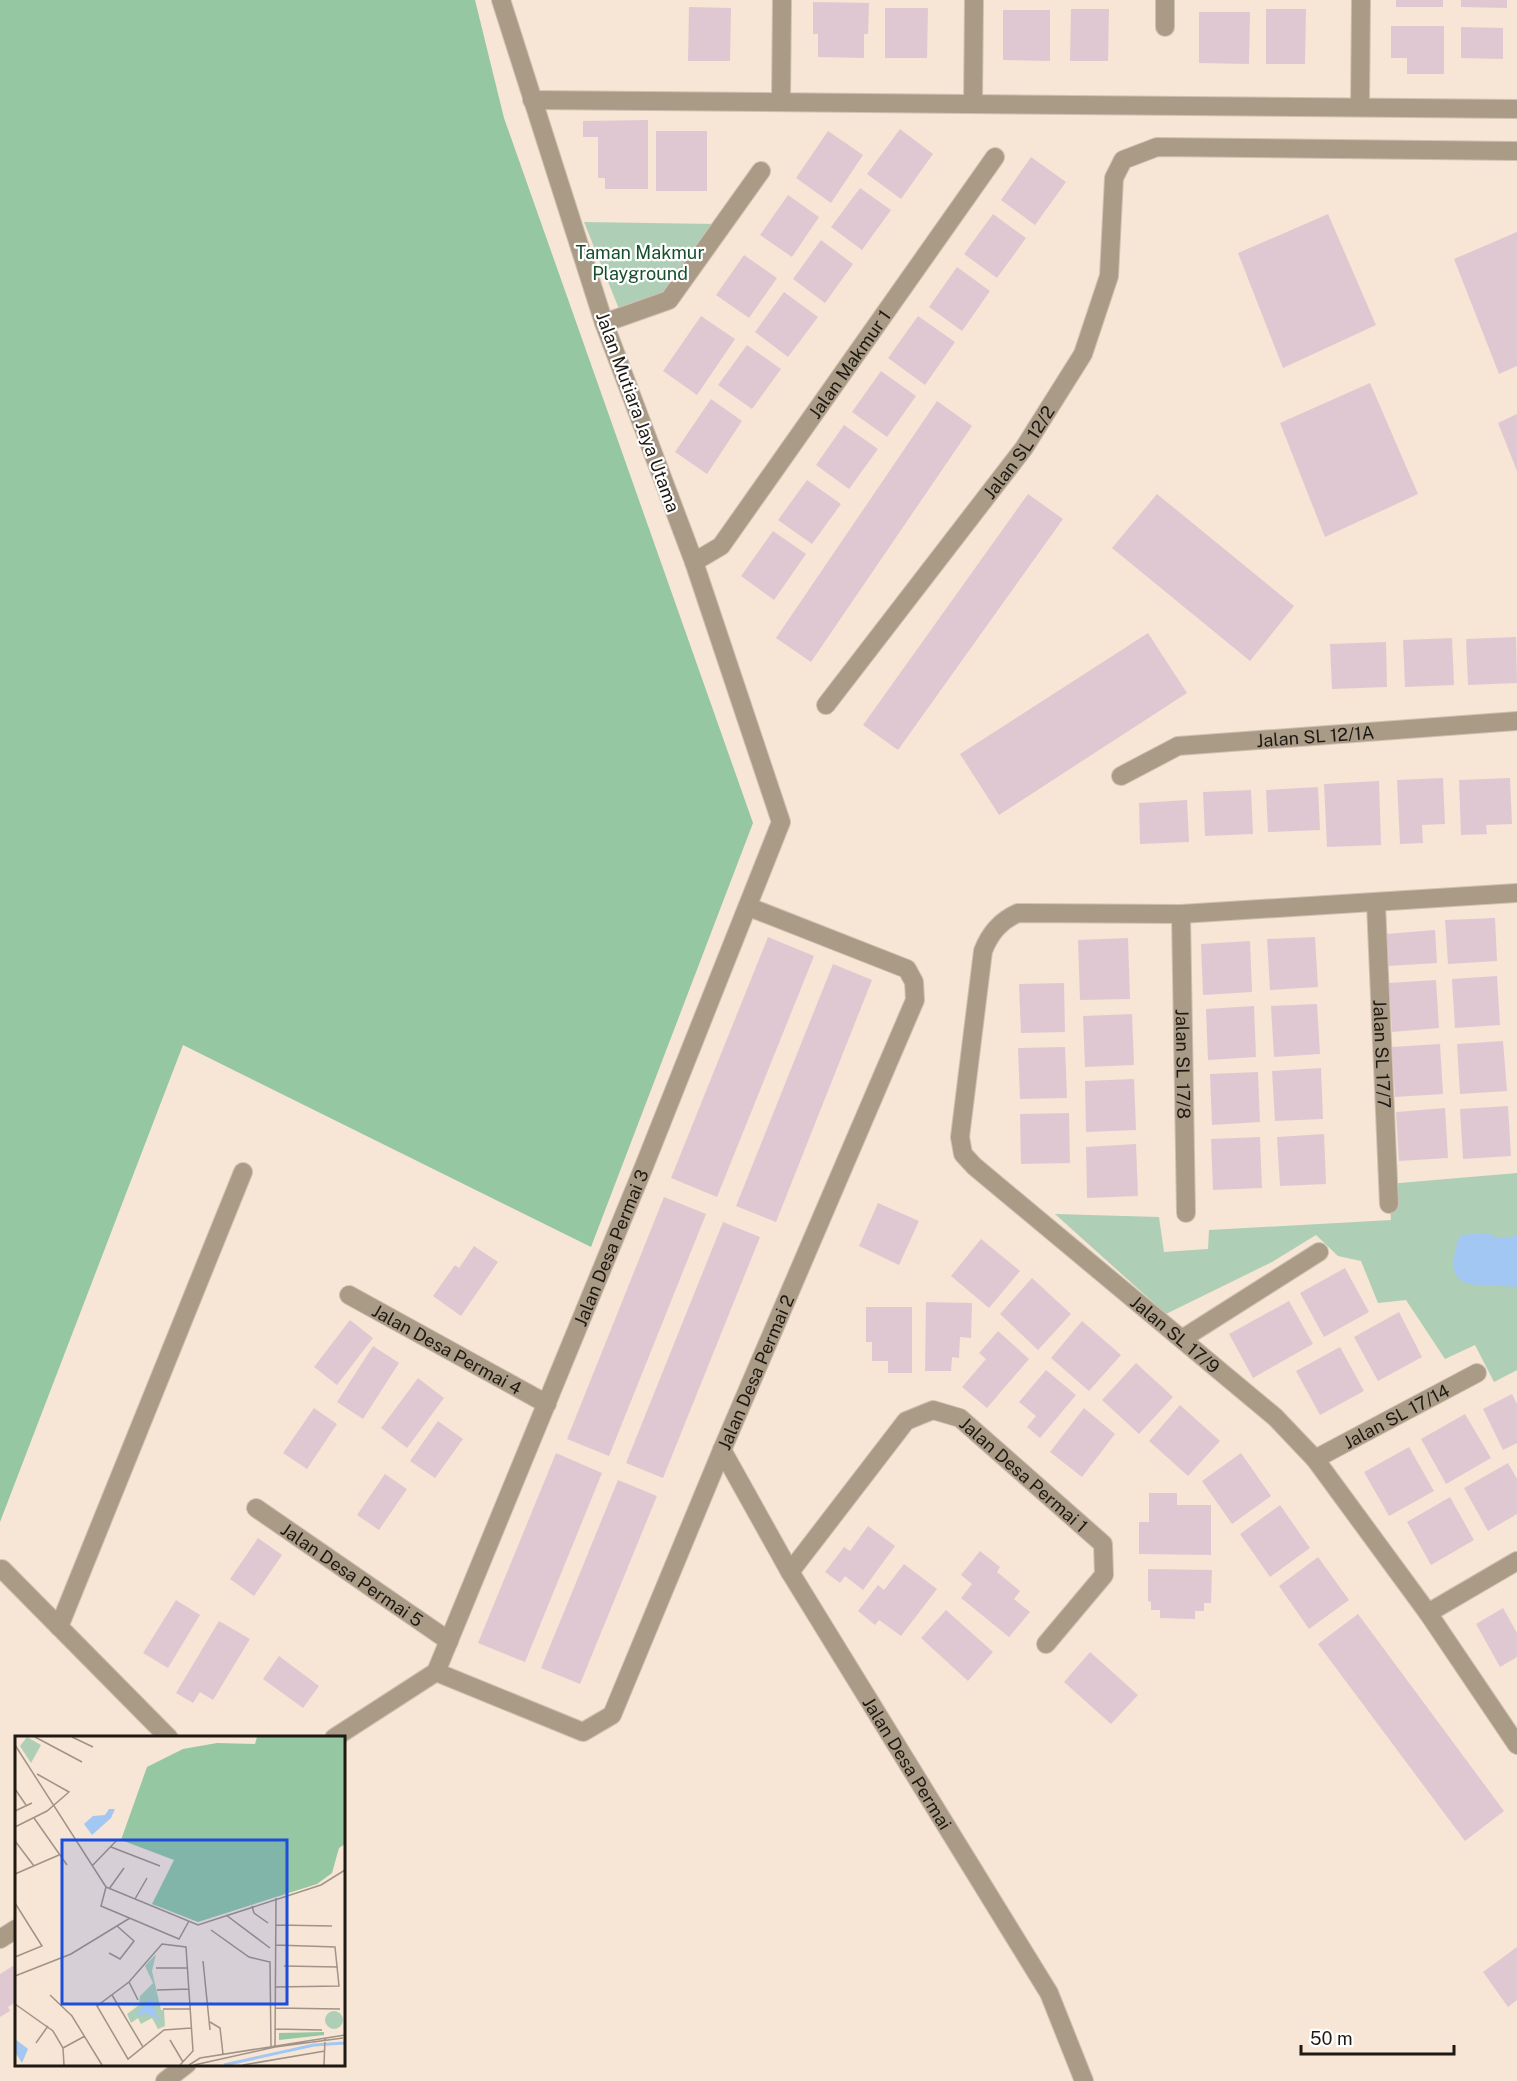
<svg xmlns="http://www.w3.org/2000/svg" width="1517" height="2081" font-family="'Public Sans',sans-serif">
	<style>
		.green { fill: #aecfb6 }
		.forest { fill: #95c7a2 }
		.water { fill: #a3c7f3 }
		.building { fill: #e0c8d3 }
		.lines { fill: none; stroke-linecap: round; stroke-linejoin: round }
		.street-casing { stroke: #d0c0b2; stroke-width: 20 }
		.street { stroke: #a99b86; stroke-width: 18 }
		.labels { text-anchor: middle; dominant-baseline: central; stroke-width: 4.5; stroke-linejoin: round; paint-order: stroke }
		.park-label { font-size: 18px; fill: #164f2c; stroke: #fff }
		.street-label { font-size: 18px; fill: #1f1913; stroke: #fff }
		.inset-river { fill: none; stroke: #a3c7f3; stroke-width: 3 }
		.inset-road { fill: none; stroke: #a19387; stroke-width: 1.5 }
		.view { fill: #1d4ed8; fill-opacity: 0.15; stroke: #1d4ed8; stroke-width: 3 }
		.inset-edge { fill: none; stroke: #1f1913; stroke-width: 3 }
	</style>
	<rect width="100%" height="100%" fill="#f7e5d5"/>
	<path class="green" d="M584 222 715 224 665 294 619 309Z
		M1517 1173V1370L1494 1382 1475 1345 1445 1359 1406 1300 1378 1303 1361 1261 1338 1256 1316 1235 1272 1262 1166 1314 1055 1214 1159 1217 1164 1252 1208 1249 1209 1230 1391 1220 1388 1184Z"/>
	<path class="forest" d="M0 0H475L504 118 753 823 591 1247 183 1045 0 1522Z"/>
	<path class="water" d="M1486 1233 1499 1238 1517 1236V1287C1476 1283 1438 1296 1460 1235Z"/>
	<path class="building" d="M1396 0H1443V7H1396Z
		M1461 0H1507V8L1461 7Z
		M813 2 869 3 868 34H864V58L818 57V34H813Z
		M689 7 731 8 730 61H688Z
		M885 8H928L927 58H885Z
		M1071 9H1109L1108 61H1070Z
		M1266 9H1306L1305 64H1266Z
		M1003 10H1050V61L1003 60Z
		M1199 12H1250L1249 64 1199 63Z
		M1391 26H1444V74H1407V58H1391Z
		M1461 27 1503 28V59L1461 58Z
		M648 120V189H605V178H598V137H583V121Z
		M900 129 933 154 901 199 867 174Z
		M656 131H707V191H656Z
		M828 131 863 155 831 203 796 178Z
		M1031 157 1066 182 1035 225 1001 200Z
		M860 188 891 210 862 250 831 227Z
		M788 195 819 217 792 257 760 235Z
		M993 214 1026 238 997 278 964 254Z
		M1328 214 1376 325 1283 368 1238 253Z
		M1517 232V366L1499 374 1454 259Z
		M821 240 853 264 825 303 793 279Z
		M744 255 777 278 749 318 716 295Z
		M957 267 990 291 962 331 929 307Z
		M784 292 818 317 788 357 755 332Z
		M701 316 735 339 697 395 663 371Z
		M918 316 955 342 925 385 888 358Z
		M747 345 781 369 752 409 718 385Z
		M881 371 916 396 887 437 852 412Z
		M1370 383 1418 494 1325 537 1280 423Z
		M711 399 742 421 707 474 675 452Z
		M937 401 972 426 811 662 776 638Z
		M1517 414V471L1498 423Z
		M844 425 878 449 849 489 816 465Z
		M807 480 841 504 812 544 778 520Z
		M1028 494 1063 519 898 750 863 725Z
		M1157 494 1294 606 1250 661 1112 548Z
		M773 531 806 554 774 600 741 576Z
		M1148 633 1187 693 999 815 960 754Z
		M1516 637 1517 683 1468 685 1466 639Z
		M1452 638 1454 685 1405 687 1403 640Z
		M1386 642 1387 687 1332 689 1330 644Z
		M1443 778 1445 824 1422 825 1423 843 1400 844 1397 780Z
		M1510 778 1512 824 1486 825 1487 834 1461 835 1459 780Z
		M1379 781 1381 845 1327 847 1324 784Z
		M1318 787 1320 830 1268 832 1266 790Z
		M1251 790 1253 834 1205 836 1203 792Z
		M1187 800 1189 842 1140 844 1139 803Z
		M1495 918 1497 961 1448 964 1445 920Z
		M1435 930 1437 963 1389 966 1386 934Z
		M768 937 814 956 717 1197 671 1178Z
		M1315 937 1318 987 1270 990 1267 939Z
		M1128 938 1130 999 1080 1000 1078 940Z
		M1250 941 1252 992 1203 995 1201 944Z
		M833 964 872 980 776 1222 736 1206Z
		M1497 976 1500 1025 1455 1028 1452 979Z
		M1436 980 1439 1028 1392 1032 1389 983Z
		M1064 983 1065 1032 1021 1033 1019 984Z
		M1317 1004 1320 1054 1274 1057 1271 1006Z
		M1254 1006 1256 1057 1208 1060 1206 1009Z
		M1132 1014 1134 1065 1085 1067 1083 1016Z
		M1503 1041 1507 1091 1460 1094 1457 1044Z
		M1440 1044 1443 1094 1395 1097 1392 1047Z
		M1065 1047 1067 1098 1020 1099 1018 1048Z
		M1321 1068 1323 1119 1275 1121 1272 1071Z
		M1258 1072 1260 1122 1212 1125 1210 1074Z
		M1134 1079 1136 1130 1086 1132 1085 1081Z
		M1508 1106 1511 1156 1463 1159 1460 1109Z
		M1445 1108 1448 1158 1399 1161 1396 1112Z
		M1069 1113 1070 1163 1021 1164 1020 1114Z
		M1324 1134 1326 1184 1280 1186 1277 1137Z
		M1260 1137 1262 1188 1213 1190 1211 1139Z
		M1136 1144 1138 1196 1087 1198 1086 1147Z
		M664 1197 706 1214 609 1456 567 1439Z
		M878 1203 919 1221 899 1265 859 1246Z
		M723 1222 760 1237 663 1478 626 1463Z
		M981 1239 1020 1271 989 1308 951 1276Z
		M474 1246 498 1262 461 1316 433 1296 455 1265 459 1268Z
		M1345 1268 1369 1312 1324 1337 1300 1293Z
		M1032 1278 1071 1314 1038 1350 1000 1314Z
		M1289 1301 1313 1344 1253 1378 1229 1334Z
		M926 1302 972 1303 971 1338 960 1337 959 1358 952 1357 951 1371H925Z
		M866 1307H912V1373H888V1361H872V1342H866Z
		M1399 1312 1422 1357 1378 1381 1354 1337Z
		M350 1320 373 1338 337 1385 314 1367Z
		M1082 1321 1121 1355 1089 1391 1051 1358Z
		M998 1331 1029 1359 987 1408 962 1387 986 1359 979 1353Z
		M373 1346 399 1363 363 1419 337 1402Z
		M1340 1347 1364 1391 1320 1415 1296 1371Z
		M1136 1363 1173 1397 1139 1434 1102 1400Z
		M1046 1370 1076 1395 1040 1438 1027 1427 1036 1416 1019 1402Z
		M418 1378 444 1398 407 1448 381 1428Z
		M1512 1394 1517 1404V1443L1503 1450 1483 1409Z
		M1180 1405 1220 1441 1188 1476 1149 1441Z
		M314 1408 337 1424 307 1469 283 1453Z
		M1084 1408 1115 1434 1082 1477 1050 1452Z
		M1465 1414 1491 1458 1446 1484 1421 1439Z
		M438 1421 463 1439 435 1478 410 1461Z
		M1409 1447 1434 1491 1389 1516 1364 1472Z
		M556 1453 602 1473 525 1662 478 1643Z
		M1241 1453 1271 1496 1232 1524 1202 1481Z
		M1508 1463 1517 1479V1514L1488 1531 1464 1488Z
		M385 1474 407 1489 379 1530 357 1515Z
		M618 1480 657 1496 580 1684 541 1668Z
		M1149 1493H1177V1505H1211V1555L1139 1554V1522H1149Z
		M1450 1497 1474 1540 1431 1565 1407 1522Z
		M1280 1505 1310 1548 1270 1577 1240 1534Z
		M868 1526 895 1546 863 1590 845 1576 840 1583 825 1572 844 1547 850 1551Z
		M258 1538 282 1555 254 1596 230 1579Z
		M980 1551 1000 1567 997 1572 1020 1591 1014 1599 1030 1612 1009 1637 961 1598 972 1584 961 1575Z
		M1318 1557 1349 1600 1309 1629 1279 1586Z
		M904 1564 937 1589 901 1636 879 1620 875 1625 858 1611 878 1585 884 1590Z
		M1148 1569 1212 1570 1211 1603H1204V1611H1195V1619L1160 1618V1610H1151V1602L1148 1601Z
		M176 1600 200 1615 168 1668 143 1653Z
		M1503 1608 1517 1633V1657L1500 1667 1476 1624Z
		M946 1610 993 1652 968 1681 921 1638Z
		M1358 1614 1504 1811 1465 1841 1318 1644Z
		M219 1621 250 1639 213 1700 200 1692 193 1703 176 1693Z
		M1090 1652 1138 1695 1111 1724 1064 1682Z
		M279 1656 319 1686 303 1708 263 1679Z
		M1517 1947V2000L1508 2007 1483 1972Z
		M16 1964V2002L8 2007 10 2011 0 2017V1974Z"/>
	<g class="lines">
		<g class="street-casing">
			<g id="street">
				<path d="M1165 27V0"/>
				<path d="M532 100 1517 109"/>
				<path d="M781 102 782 0"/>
				<path d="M973 104 974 0"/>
				<path d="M1360 107 1361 0"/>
				<path d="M604 323 669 300 761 171"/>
				<path id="s1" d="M694 562 721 546 995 157"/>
				<path id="s2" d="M826 705 1024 448 1083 354 1109 276 1114 178 1123 160 1157 147 1517 151"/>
				<path id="s3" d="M1121 776 1178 746 1517 721"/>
				<path id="s4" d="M1517 893 1181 914 1018 913C1000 921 990 933 983 951L960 1137 963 1154 974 1166 1275 1417 1315 1459 1428 1613 1517 1745"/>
				<path id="s5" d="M1376 904 1389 1204"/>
				<path id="s6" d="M1181 914 1186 1213"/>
				<path id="s7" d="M349 1295 547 1404"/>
				<path d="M1182 1339 1319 1252"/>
				<path id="s8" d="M722 1450 790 1572 1049 1993 1084 2081"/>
				<path id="s9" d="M1315 1459 1477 1373"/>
				<path id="s10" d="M256 1508 449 1641"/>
				<path d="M2 1569 169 1738"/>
				<path id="s11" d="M790 1572 906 1421 933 1410 960 1418 1103 1544 1104 1575 1046 1644"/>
				<path d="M1428 1613 1517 1561"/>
				<path d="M59 1627 243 1172"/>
				<path id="s12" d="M436 1672 643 1169 781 822 694 562 604 323 501 0"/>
				<path id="s13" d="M436 1672 583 1732 612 1715 722 1450 915 1000 914 982 907 969 749 907"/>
				<path d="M334 1738 436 1672"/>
				<path d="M0 1939 16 1929"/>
				<path d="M165 2081 187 2064"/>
			</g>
		</g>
		<use href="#street" class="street"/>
	</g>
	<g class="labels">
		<g class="park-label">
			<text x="640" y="252">Taman Makmur<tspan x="640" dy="21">Playground</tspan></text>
		</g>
		<g class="street-label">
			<text stroke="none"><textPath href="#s1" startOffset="254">Jalan Makmur 1</textPath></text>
			<text transform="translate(638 412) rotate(70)">Jalan Mutiara Jaya Utama</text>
			<text stroke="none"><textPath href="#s2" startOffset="318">Jalan SL 12/2</textPath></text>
			<text stroke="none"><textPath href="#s3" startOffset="202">Jalan SL 12/1A</textPath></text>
			<text stroke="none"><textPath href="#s5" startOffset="150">Jalan SL 17/7</textPath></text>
			<text stroke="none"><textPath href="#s6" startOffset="150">Jalan SL 17/8</textPath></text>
			<text stroke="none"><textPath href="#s12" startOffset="459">Jalan Desa Permai 3</textPath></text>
			<text stroke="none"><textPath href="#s4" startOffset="1036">Jalan SL 17/9</textPath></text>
			<text stroke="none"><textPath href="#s7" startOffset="112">Jalan Desa Permai 4</textPath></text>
			<text stroke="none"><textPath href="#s13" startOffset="564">Jalan Desa Permai 2</textPath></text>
			<text stroke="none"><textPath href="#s9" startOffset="92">Jalan SL 17/14</textPath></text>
			<text stroke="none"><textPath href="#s11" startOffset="333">Jalan Desa Permai 1</textPath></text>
			<text stroke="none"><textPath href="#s10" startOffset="117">Jalan Desa Permai 5</textPath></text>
			<text stroke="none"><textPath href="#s8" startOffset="364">Jalan Desa Permai</textPath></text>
		</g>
	</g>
	<g transform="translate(15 1736)">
		<rect width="330" height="330" fill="#f7e5d5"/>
		<path d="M12 1 26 9 16 27 5 10ZM141 218 137 235 146 274H149L150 290 143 293 137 282 126 288 123 282 116 287 112 278 124 269 125 260 138 247 130 230ZM310 284a9 9 0 1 1 18 0a9 9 0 1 1-18 0Z" fill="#aecfb6"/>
		<path d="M242 1H330V108L324 112 317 137 302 148 183 186 137 168 159 124 106 104 132 31 168 13 202 7 240 8ZM309 296V299L264 304V297Z" fill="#95c7a2"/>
		<path d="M94 73H100L96 82 77 99 69 88 78 80 90 79ZM137 262 141 278 147 285 131 277 119 281ZM0 303 13 313 7 327 0 316Z" fill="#a3c7f3"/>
		<path class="inset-river" d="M209 329 299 309 330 307"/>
		<path class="inset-road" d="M20 1 67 26M57 1 78 11M0 9 91 151M0 53 11 69M0 75 17 67M19 82 52 129M0 91 32 75 54 56 22 38M0 105 19 130M96 111 145 130M77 130 102 104M0 138 44 119M91 151 183 189 306 149 330 134M91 151 86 170 164 203 174 185M94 153 109 132M120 163 132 142M0 167 27 210 0 221M237 170 239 177 253 187M211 179 255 212M261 189 317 190M196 194 234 221 255 226 256 312M94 217 105 223 119 205 102 190M188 225 195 294M269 230 323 231M141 232H173M0 240 56 218 115 182M114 246 123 264M260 251 324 250 320 211 261 209M142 254 174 253M35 259 57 280 87 329M97 259 128 311M0 268 38 295 48 312 49 329M260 272 325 273M148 273H176M195 286 205 292 208 318M260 293 307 294M155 304 168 326M21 307 33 290M260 310 261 162M48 312 70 300M165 329 178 315 171 211 147 208 114 246 82 270 113 323 149 294 176 292M174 329 185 322 330 299M179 329 260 311 328 302M228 329 310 315M309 329 310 303"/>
		<path class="view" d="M47 104H272V268H47Z"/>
		<rect width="330" height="330" class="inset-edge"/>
	</g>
	<path d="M1301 2045v9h153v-9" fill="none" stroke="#1f1913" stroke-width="3"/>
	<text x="1310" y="2045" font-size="18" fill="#1f1913" stroke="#ffffff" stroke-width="4.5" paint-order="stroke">50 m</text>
</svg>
